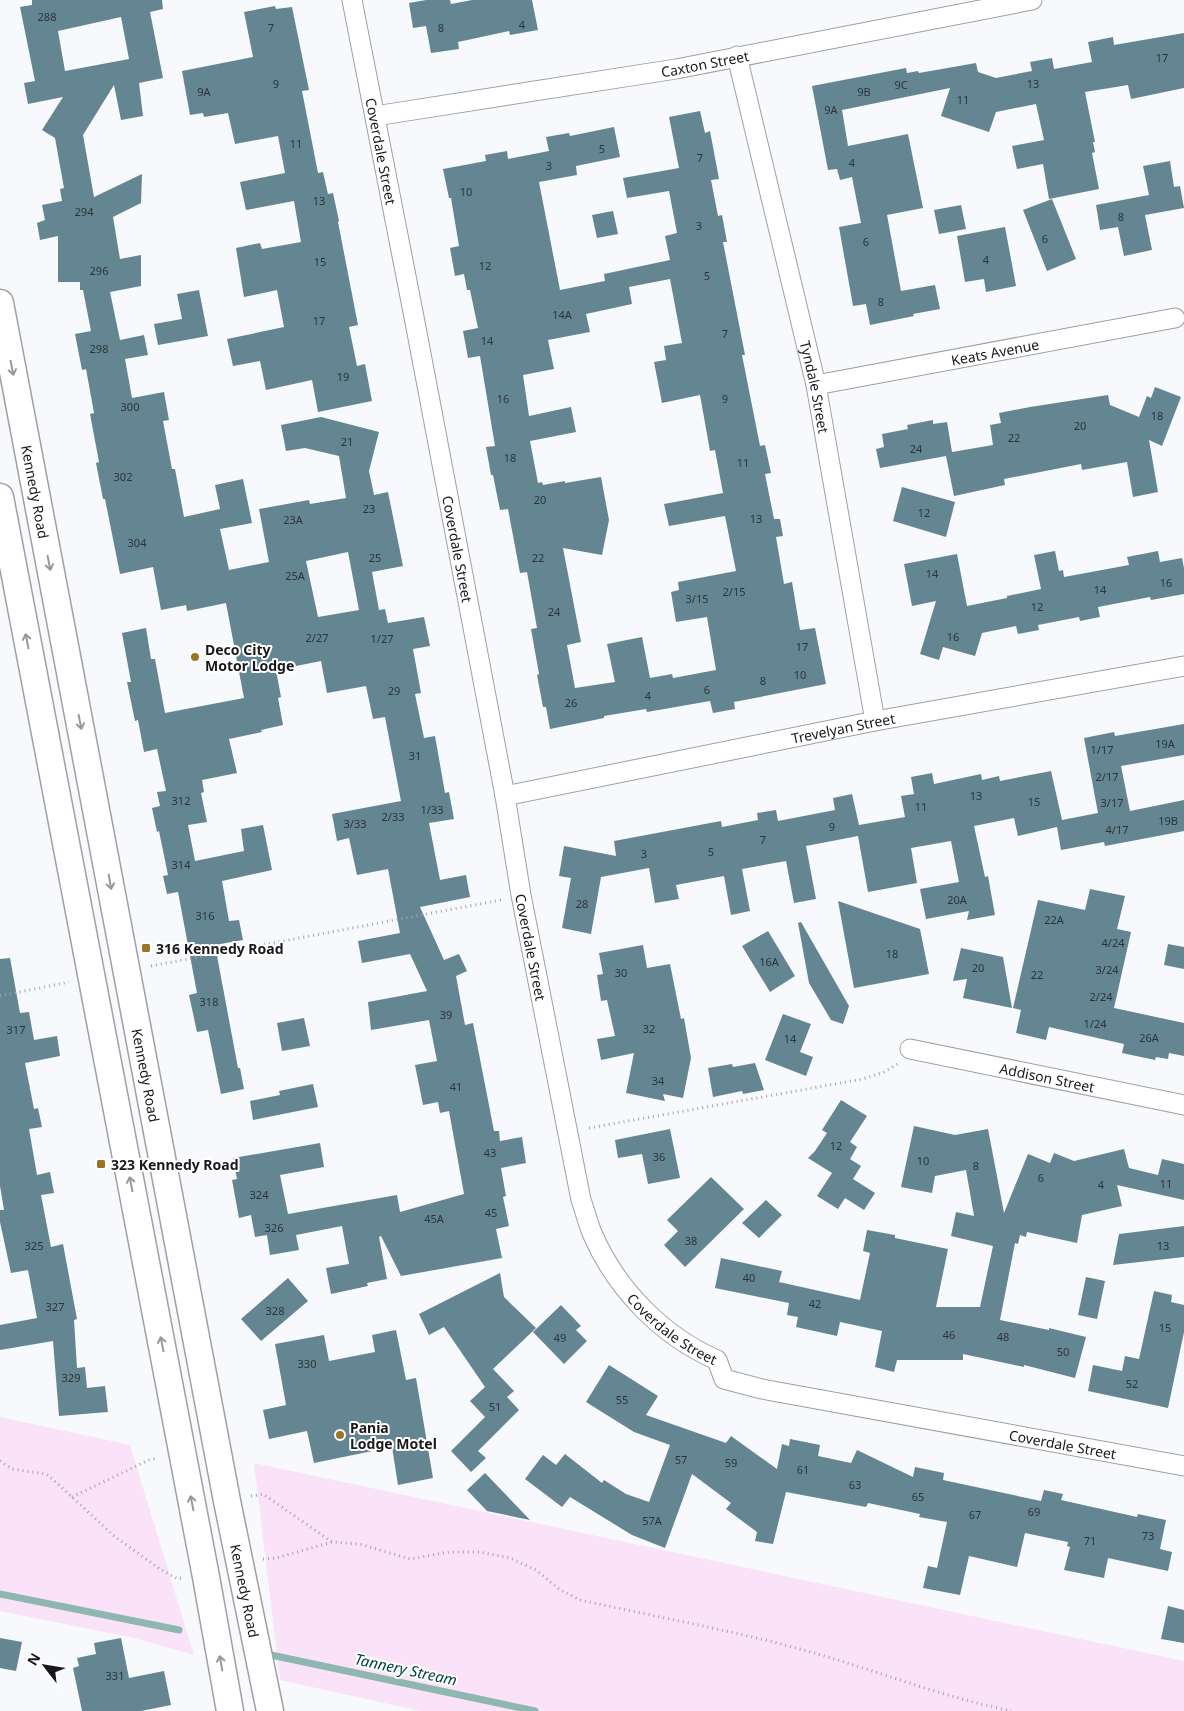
<svg xmlns="http://www.w3.org/2000/svg" width="1184" height="1711" font-family="'Noto Sans',sans-serif">
	<style>
		.green { fill: #fae2f9 }
		.lines { fill: none; stroke-linecap: round; stroke-linejoin: round }
		.stream { stroke: #8fb7b2; stroke-width: 7 }
		.building { fill: #638692; fill-rule: evenodd }
		.minor-casing { stroke: #9ea0a3; stroke-width: 21 }
		.secondary-casing { stroke: #9ea0a3; stroke-width: 29 }
		.path { stroke: #a3a4a7; stroke-width: 3; stroke-dasharray: 1 4; stroke-linecap: butt }
		.minor { stroke: #fff; stroke-width: 19 }
		.secondary { stroke: #fff; stroke-width: 26 }
		.oneway { stroke: #989898 }
		.poi-dot { fill: #9b7521; stroke: #fff; stroke-width: 2 }
		.labels { text-anchor: middle; dominant-baseline: central; stroke-width: 4; stroke-linejoin: round; paint-order: stroke }
		.number-label { font-size: 11px; fill: #2c3439 }
		.street-label { font-size: 14px; fill: #19191b; stroke: #fff }
		.poi-label { font-size: 14px; font-weight: bold; fill: #19191b; stroke: #fff; text-anchor: start }
		.water-label { font-size: 15px; font-style: italic; fill: #03433f; stroke: #fff }
	</style>
	<rect width="100%" height="100%" fill="#f7f9fc"/>
	<path class="green" d="M0 1417 130 1445 194 1655 134 1638 0 1611Z
		M254 1463 1184 1661V1711H421L280 1680Z"/>
	<g class="lines">
		<path class="stream" d="M0 1594 179 1630
			M271 1655 535 1711"/>
	</g>
	<path class="building" d="M32 0H162L163 9 150 12 163 78 139 83 143 116 121 120 114 85 83 135 94 197 142 174 141 203 113 217 120 259 141 255V286L110 292 120 340 144 335 148 355 125 359 132 398 164 392 169 420 163 421 172 469H175L184 517 220 509 215 485 243 479 252 523 220 529 229 570 269 562 259 509 309 500 310 504 346 498 339 456 305 448 286 451 281 425 321 417 379 432 369 471 374 495 388 492 403 566 372 572 379 610 385 609 388 623 424 617 430 646 413 649 421 693 415 694 424 738 435 736 445 793 449 792 454 819 429 823 440 880 466 875 470 897 420 907 444 960 459 954 467 971 456 976 465 1025 473 1023 494 1131H499L500 1141 522 1137 526 1163 501 1168 506 1196 503 1197 509 1226 496 1229 502 1258 401 1276 381 1236 379 1237 387 1279 367 1283 368 1286 331 1294 326 1268 349 1264 342 1226 296 1235 299 1250 270 1255 267 1235 255 1237 251 1215 239 1218 232 1180 237 1179 233 1158 320 1143 324 1167 280 1175 288 1214 397 1195 400 1212 464 1194 449 1111 440 1113 438 1102 423 1105 415 1065 437 1061 429 1020 371 1030 368 1002 427 991 410 954 362 963 358 941 400 933 388 869 357 875 349 838 337 841 332 814 401 801 385 717 373 719 366 686 327 693 321 661 276 670 281 697 278 698 283 725 261 730 262 732 229 739 237 773 202 780 204 792 201 793 207 822 188 825 195 861 244 851 241 829 263 825 272 870 222 881 229 921 239 920 243 940 215 945 238 1068H240L244 1089 221 1094 208 1030 197 1032 189 995 197 993 178 892 167 894 163 876 168 875 159 831 157 832 152 808 160 806 157 792 166 791 157 749 144 752 138 720 135 721 127 682H131L122 633 146 628 151 659H155L165 713 244 698 226 603 187 611 186 605 161 610 153 567 120 574 105 499H103L96 463 99 462 90 414 94 413 86 369 82 370 75 334 91 331 83 290H80V282H58V236L40 240 37 223 45 220 42 205 62 201 60 189 64 188 55 138 42 130 63 97 28 104 24 83 35 81 20 7 32 5ZM121 17 129 59 65 71 58 31ZM348 552 359 610 318 617 306 561Z
		M426 0H450L451 4 472 0H532L538 30 510 35 509 31 458 42 459 49 431 53 426 26 413 28 409 3Z
		M275 6 276 9 292 7 309 90 302 91 318 173 323 172 328 194 333 193 339 221 338 222 358 325 349 327 357 366 365 364 372 401 318 412 312 380 266 390 260 361 233 366 227 339 284 327 277 290 244 297 236 248 260 243 262 249 301 242 294 201 246 210 240 182 285 173 278 136 235 144 228 113 204 117 203 113 190 115 182 71 253 57 244 12Z
		M1184 33V88L1131 99 1128 85 1085 92 1095 142H1093L1095 152 1092 153 1099 189 1049 199 1043 164 1017 169 1012 146 1044 140 1036 104 996 112 989 132 941 116 950 88 842 110 848 146 908 134 923 208 887 215 901 291 935 285 940 309 913 314 914 316 870 325 866 304 853 306 839 227 861 223 852 177 840 180 837 169 828 170 812 86 906 68 907 73 918 71 919 73 976 63 978 72 996 78 1032 71 1030 62 1052 58 1054 69 1092 62 1088 42 1113 37 1114 45Z
		M700 111 705 133 710 131 719 179 711 180 718 216 722 215 727 242H723L745 355H742L760 446 765 445 771 473 765 474 774 519H780L783 536 776 537 784 584 792 582 800 630 815 628 826 684 734 702 735 709 713 713 710 701 647 712 646 709 604 716V718L550 729 546 707H543L537 675 539 674 531 629 537 628 527 572 520 573 508 509 500 510 493 475H491L486 447 495 446 480 356 468 358 463 331 478 328 470 290H467L464 274 455 276 450 248 459 246 451 198H449L443 169 486 161 485 155 507 151 508 159 549 151 546 137 569 133 570 136 614 127 620 157 576 166 577 175 539 182 560 290 605 281 604 274 670 260 665 236 677 233 669 191 627 198 623 178 679 168 669 117ZM670 279 682 343 664 346 666 360 654 362 662 403 700 395 710 451 715 450 723 493 664 504 669 526 725 516 736 571 678 582 679 590 671 592 676 622 707 617 716 670 673 678 672 674 650 678 642 637 607 644 615 682 575 688 567 645 581 642 563 548 602 555 609 520 601 477 565 483V481L543 485 542 482 538 483 530 441 576 432 571 407 529 416 523 375 554 369 548 340 590 332 586 314 632 304 629 287Z
		M1170 161 1174 187 1180 186 1184 208 1145 215 1152 250 1124 256 1118 227 1100 230 1096 205 1149 195 1143 166Z
		M1052 199 1076 259 1047 271 1023 210Z
		M961 205 966 229 939 234 934 210Z
		M613 211 618 234 597 238 592 215Z
		M1005 227 1016 286 986 292 984 279 965 282 957 236Z
		M199 290 208 336 158 345 154 324 182 319 177 294Z
		M1155 387 1181 397 1162 446 1149 440 1158 492 1133 497 1127 462 1082 470 1081 464 1004 479 1005 485 954 496 946 456 880 468 876 449 884 447 882 434 908 429 907 425 933 420V424L947 422 952 452 993 445 990 425 1001 423 999 413 1030 407 1108 395 1110 405 1139 417 1147 396 1151 398Z
		M902 487 955 502 946 537 893 521Z
		M1055 551 1059 571 1063 570 1064 577 1129 565 1127 557 1158 551 1160 562 1182 558 1184 568V594L1151 600 1150 597 1098 607 1100 617 1080 621 1079 617 1038 625 1039 630 1018 634 1016 626 982 633 975 656 943 647 939 660 920 654 936 601 912 606 904 564 957 554 967 606 1007 598V596L1041 589 1034 555Z
		M1184 724V755L1121 766 1130 811 1184 800V831L1105 846 1104 842 1061 850 1057 827 1018 836 1014 818 974 826 985 877 988 876 995 915 967 920 969 911 926 919 920 889 959 882 951 841 911 848 917 883 868 892 858 836 806 846 816 899 794 903 786 861 742 869 750 911 731 915 724 876 676 885 679 899 655 903 649 868 601 877 591 934 562 928 571 878 559 876 564 846 616 856 614 841 721 821 722 827 758 820 757 813 776 810 778 821 835 810 833 798 852 794 859 825 905 817 901 796 914 794 911 777 932 773 934 784 981 774 982 780 999 776 1000 781 1051 771 1062 820 1098 813 1084 738 1114 732 1115 736Z
		M1090 889 1125 896 1117 929 1131 932 1114 1008 1184 1023V1056L1169 1053 1168 1059 1156 1057 1155 1060 1122 1053 1124 1044 1049 1027 1046 1040 1016 1033 1021 1010 1013 1008 1038 900 1085 910Z
		M838 901 920 929 929 974 854 988Z
		M801 922 849 1006 843 1024 831 1020 809 983 798 923Z
		M768 931 795 976 770 992 742 946Z
		M1168 944 1184 947V969L1164 965Z
		M643 945 647 968 670 964 681 1019 684 1018 691 1058 683 1098 663 1094 665 1101 626 1093 634 1053 601 1060 597 1039 615 1036 607 1000 601 1001 597 975 603 974 599 953Z
		M961 948 1003 957 1012 1008 963 998 967 979 953 981Z
		M10 958 20 1013 29 1012 34 1040 57 1036 60 1056 25 1063 34 1109 38 1108 42 1127 29 1129 37 1175 50 1172 54 1193 41 1195 51 1247 63 1244 77 1319 74 1320 77 1368 85 1367 87 1388 105 1386 108 1412 59 1416 53 1341 0 1350V1325L37 1318 28 1270 11 1273 0 1222V1210H4L0 1186V959Z
		M783 1014 811 1024 800 1052 813 1057 806 1076 765 1060Z
		M304 1018 310 1046 282 1051 277 1023Z
		M755 1063 764 1090 743 1094 742 1091 713 1097 708 1068 732 1064 733 1067Z
		M313 1084 318 1107 253 1120 250 1101 280 1095 279 1091Z
		M841 1100 867 1116 850 1142 857 1147 850 1159 861 1166 853 1179 875 1193 864 1210 845 1198 838 1209 817 1196 832 1173 808 1158 815 1151 827 1133 822 1130Z
		M914 1126 955 1135 988 1129 1004 1213 1028 1154 1050 1163 1054 1153 1074 1161 1124 1149 1129 1168 1158 1175 1162 1159 1184 1164V1200L1117 1185 1122 1206 1082 1215 1077 1243 1027 1232 1026 1237 1020 1235 1018 1244 1015 1243 1000 1320 1049 1330V1328L1086 1337 1075 1378 1024 1365V1367L963 1354V1360H897L894 1372 875 1367 882 1331 840 1322 837 1336 796 1327 798 1317 787 1315 789 1303 715 1288 721 1258 782 1271 779 1282 860 1300 870 1253 863 1251 867 1230 895 1235V1238L948 1249 936 1307H980L993 1246 951 1236 956 1212 974 1216 966 1170 935 1176 932 1193 901 1187Z
		M670 1129 680 1178 648 1184 642 1154 618 1158 615 1140Z
		M711 1177 744 1209 685 1267 664 1245 678 1231 667 1220Z
		M766 1200 782 1215 759 1238 742 1223Z
		M1184 1226V1257L1113 1265 1119 1234Z
		M500 1273 504 1297 536 1328 493 1369 514 1391 507 1397 519 1410 478 1451 486 1458 471 1472 451 1451 485 1417 470 1401 485 1387 444 1327 429 1335 419 1314Z
		M1086 1277 1105 1281 1097 1319 1078 1315Z
		M288 1278 308 1301 261 1341 241 1319Z
		M1154 1291 1172 1295 1171 1302 1184 1305V1332L1168 1408 1088 1391 1093 1365 1122 1371 1125 1356 1139 1359Z
		M561 1305 581 1326 576 1330 587 1341 564 1364 533 1332Z
		M396 1330 406 1380 416 1378 433 1478 398 1485 392 1447 314 1463 307 1431 269 1439 263 1410 286 1405 275 1344 324 1335 329 1361 375 1352 372 1335Z
		M609 1365 658 1396 646 1415 726 1443 731 1436 777 1469 782 1444 789 1446 790 1439 820 1445 818 1456 851 1463 857 1450 913 1477 915 1467 944 1473 943 1480 1041 1501 1044 1490 1063 1494 1061 1500 1137 1517 1138 1514 1166 1520 1160 1549 1172 1552 1168 1571 1108 1558 1104 1578 1064 1570 1070 1547 1067 1546 1068 1542 1025 1533 1017 1567 969 1556 960 1595 923 1588 928 1566 937 1568 947 1522 919 1517 920 1514 868 1503 866 1507 786 1492 773 1544 755 1541 757 1532 726 1509 731 1503 692 1474 665 1548 632 1535 570 1497 562 1507 525 1479 543 1455 556 1465 565 1454 602 1483 604 1480 626 1494 649 1502 670 1445 634 1432 586 1402Z
		M485 1473 530 1520 487 1511 467 1490Z
		M1168 1606 1184 1610V1643L1161 1639Z
		M0 1638 22 1642 16 1671 0 1668Z
		M121 1638 129 1678 164 1671 171 1705 141 1711H82L73 1668 79 1666 77 1658 96 1654 94 1643Z"/>
	<g class="lines">
		<g class="minor-casing">
			<g id="minor">
				<path id="s1" d="M352 0 414 317 505 796 521 895 581 1200C585 1211 588 1223 592 1233 616 1289 662 1336 717 1360L724 1379 762 1389 1184 1466"/>
				<path id="s2" d="M737 56 816 385 875 721"/>
				<path id="s3" d="M375 116 676 69 1032 0"/>
				<path id="s4" d="M816 385 1175 318"/>
				<path id="s5" d="M505 796 875 721 1184 666"/>
				<path id="s6" d="M910 1049 1184 1105"/>
			</g>
		</g>
		<g class="secondary-casing">
			<g id="secondary">
				<path id="s7" d="M0 303 227 1501 270 1711"/>
				<path d="M0 497 206 1577 230 1711"/>
			</g>
		</g>
		<path class="path" d="M151 966 501 900
			M0 996 69 982
			M589 1128 863 1079 884 1072 898 1064
			M0 1461 12 1469 46 1474 58 1484 114 1536 160 1569 178 1579 182 1578
			M251 1496 263 1494 332 1542
			M72 1497 149 1460 158 1458
			M263 1559 276 1558 332 1542 360 1544 410 1559 449 1552H479L510 1558 536 1570 559 1589 580 1600C652 1616 725 1629 796 1648 868 1667 938 1696 1011 1711"/>
		<use href="#minor" class="minor"/>
		<use href="#secondary" class="secondary"/>
	</g>
	<defs><path id="oneway-shaft" d="M-6 0H5M1.5-3L5.5 0L1.5 3" fill="none" stroke-width="1.6" stroke-linecap="round" stroke-linejoin="round" transform="scale(1.25)"/></defs>
	<g class="oneway">
		<use href="#oneway-shaft" transform="translate(12 368) rotate(79)"/>
		<use href="#oneway-shaft" transform="translate(49 563) rotate(79)"/>
		<use href="#oneway-shaft" transform="translate(27 641) rotate(-101)"/>
		<use href="#oneway-shaft" transform="translate(80 722) rotate(79)"/>
		<use href="#oneway-shaft" transform="translate(110 882) rotate(80)"/>
		<use href="#oneway-shaft" transform="translate(131 1184) rotate(-101)"/>
		<use href="#oneway-shaft" transform="translate(162 1344) rotate(-101)"/>
		<use href="#oneway-shaft" transform="translate(192 1503) rotate(-101)"/>
		<use href="#oneway-shaft" transform="translate(221 1663) rotate(-100)"/>
	</g>
	<g class="poi-dot">
		<circle cx="195" cy="657" r="5"/>
		<rect x="141" y="943" width="10" height="10" rx="2.5"/>
		<rect x="96" y="1159" width="10" height="10" rx="2.5"/>
		<circle cx="340" cy="1435" r="5"/>
	</g>
	<g class="labels">
		<g class="number-label">
			<text x="47" y="16">288</text>
			<text x="522" y="24">4</text>
			<text x="271" y="27">7</text>
			<text x="441" y="27">8</text>
			<text x="1162" y="57">17</text>
			<text x="276" y="83">9</text>
			<text x="1033" y="83">13</text>
			<text x="901" y="84">9C</text>
			<text x="204" y="91">9A</text>
			<text x="864" y="91">9B</text>
			<text x="963" y="99">11</text>
			<text x="831" y="109">9A</text>
			<text x="296" y="143">11</text>
			<text x="602" y="148">5</text>
			<text x="700" y="157">7</text>
			<text x="852" y="162">4</text>
			<text x="549" y="165">3</text>
			<text x="466" y="191">10</text>
			<text x="319" y="200">13</text>
			<text x="84" y="211">294</text>
			<text x="1121" y="216">8</text>
			<text x="699" y="225">3</text>
			<text x="1045" y="238">6</text>
			<text x="866" y="241">6</text>
			<text x="986" y="259">4</text>
			<text x="320" y="261">15</text>
			<text x="485" y="265">12</text>
			<text x="99" y="270">296</text>
			<text x="707" y="275">5</text>
			<text x="881" y="301">8</text>
			<text x="562" y="314">14A</text>
			<text x="319" y="320">17</text>
			<text x="725" y="333">7</text>
			<text x="487" y="340">14</text>
			<text x="99" y="348">298</text>
			<text x="343" y="376">19</text>
			<text x="503" y="398">16</text>
			<text x="725" y="398">9</text>
			<text x="130" y="406">300</text>
			<text x="1157" y="415">18</text>
			<text x="1080" y="425">20</text>
			<text x="1014" y="437">22</text>
			<text x="347" y="441">21</text>
			<text x="916" y="448">24</text>
			<text x="510" y="457">18</text>
			<text x="743" y="462">11</text>
			<text x="123" y="476">302</text>
			<text x="540" y="499">20</text>
			<text x="369" y="508">23</text>
			<text x="924" y="512">12</text>
			<text x="756" y="518">13</text>
			<text x="293" y="519">23A</text>
			<text x="137" y="542">304</text>
			<text x="375" y="557">25</text>
			<text x="538" y="557">22</text>
			<text x="932" y="573">14</text>
			<text x="295" y="575">25A</text>
			<text x="1166" y="582">16</text>
			<text x="1100" y="589">14</text>
			<text x="734" y="591">2/15</text>
			<text x="697" y="598">3/15</text>
			<text x="1037" y="606">12</text>
			<text x="554" y="611">24</text>
			<text x="953" y="636">16</text>
			<text x="317" y="637">2/27</text>
			<text x="382" y="638">1/27</text>
			<text x="802" y="646">17</text>
			<text x="800" y="674">10</text>
			<text x="763" y="680">8</text>
			<text x="707" y="689">6</text>
			<text x="394" y="690">29</text>
			<text x="648" y="695">4</text>
			<text x="571" y="702">26</text>
			<text x="1165" y="743">19A</text>
			<text x="1102" y="749">1/17</text>
			<text x="415" y="755">31</text>
			<text x="1107" y="776">2/17</text>
			<text x="976" y="795">13</text>
			<text x="181" y="800">312</text>
			<text x="1034" y="801">15</text>
			<text x="1112" y="802">3/17</text>
			<text x="921" y="806">11</text>
			<text x="432" y="809">1/33</text>
			<text x="393" y="816">2/33</text>
			<text x="1168" y="820">19B</text>
			<text x="355" y="823">3/33</text>
			<text x="832" y="826">9</text>
			<text x="1117" y="829">4/17</text>
			<text x="763" y="839">7</text>
			<text x="711" y="851">5</text>
			<text x="644" y="853">3</text>
			<text x="181" y="864">314</text>
			<text x="957" y="899">20A</text>
			<text x="582" y="903">28</text>
			<text x="205" y="915">316</text>
			<text x="1054" y="919">22A</text>
			<text x="1113" y="942">4/24</text>
			<text x="892" y="953">18</text>
			<text x="769" y="961">16A</text>
			<text x="978" y="967">20</text>
			<text x="1107" y="969">3/24</text>
			<text x="621" y="972">30</text>
			<text x="1037" y="974">22</text>
			<text x="1101" y="996">2/24</text>
			<text x="209" y="1001">318</text>
			<text x="446" y="1014">39</text>
			<text x="1095" y="1023">1/24</text>
			<text x="649" y="1028">32</text>
			<text x="16" y="1029">317</text>
			<text x="1149" y="1037">26A</text>
			<text x="790" y="1038">14</text>
			<text x="658" y="1080">34</text>
			<text x="456" y="1086">41</text>
			<text x="836" y="1145">12</text>
			<text x="490" y="1152">43</text>
			<text x="659" y="1156">36</text>
			<text x="923" y="1160">10</text>
			<text x="976" y="1165">8</text>
			<text x="1041" y="1177">6</text>
			<text x="1166" y="1183">11</text>
			<text x="1101" y="1184">4</text>
			<text x="259" y="1194">324</text>
			<text x="491" y="1212">45</text>
			<text x="434" y="1218">45A</text>
			<text x="274" y="1227">326</text>
			<text x="691" y="1240">38</text>
			<text x="34" y="1245">325</text>
			<text x="1163" y="1245">13</text>
			<text x="749" y="1277">40</text>
			<text x="815" y="1303">42</text>
			<text x="55" y="1306">327</text>
			<text x="275" y="1310">328</text>
			<text x="1165" y="1327">15</text>
			<text x="949" y="1334">46</text>
			<text x="1003" y="1336">48</text>
			<text x="560" y="1337">49</text>
			<text x="1063" y="1351">50</text>
			<text x="307" y="1363">330</text>
			<text x="71" y="1377">329</text>
			<text x="1132" y="1383">52</text>
			<text x="622" y="1399">55</text>
			<text x="495" y="1406">51</text>
			<text x="681" y="1459">57</text>
			<text x="731" y="1462">59</text>
			<text x="803" y="1469">61</text>
			<text x="855" y="1484">63</text>
			<text x="918" y="1496">65</text>
			<text x="1034" y="1511">69</text>
			<text x="975" y="1514">67</text>
			<text x="652" y="1520">57A</text>
			<text x="1148" y="1535">73</text>
			<text x="1090" y="1540">71</text>
			<text x="115" y="1675">331</text>
		</g>
		<g class="street-label">
			<text stroke="none"><textPath href="#s3" startOffset="334">Caxton Street</textPath></text>
			<text stroke="none"><textPath href="#s1" startOffset="154">Coverdale Street</textPath></text>
			<text stroke="none"><textPath href="#s4" startOffset="182">Keats Avenue</textPath></text>
			<text stroke="none"><textPath href="#s2" startOffset="340">Tyndale Street</textPath></text>
			<text stroke="none"><textPath href="#s7" startOffset="192">Kennedy Road</textPath></text>
			<text stroke="none"><textPath href="#s1" startOffset="559">Coverdale Street</textPath></text>
			<text stroke="none"><textPath href="#s5" startOffset="345">Trevelyan Street</textPath></text>
			<text stroke="none"><textPath href="#s1" startOffset="964">Coverdale Street</textPath></text>
			<text stroke="none"><textPath href="#s7" startOffset="786">Kennedy Road</textPath></text>
			<text stroke="none"><textPath href="#s6" startOffset="140">Addison Street</textPath></text>
			<text stroke="none"><textPath href="#s1" startOffset="1384">Coverdale Street</textPath></text>
			<text stroke="none"><textPath href="#s1" startOffset="1804">Coverdale Street</textPath></text>
			<text stroke="none"><textPath href="#s7" startOffset="1311">Kennedy Road</textPath></text>
		</g>
		<g class="poi-label">
			<text x="205" y="649">Deco City<tspan x="205" dy="16">Motor Lodge</tspan></text>
			<text x="156" y="948">316 Kennedy Road</text>
			<text x="111" y="1164">323 Kennedy Road</text>
			<text x="350" y="1427">Pania<tspan x="350" dy="16">Lodge Motel</tspan></text>
		</g>
		<g class="water-label">
			<text transform="translate(406 1669) rotate(12)">Tannery Stream</text>
		</g>
	</g>
	<g transform="translate(45 1666) rotate(301)" stroke="#ffffff" stroke-width="4" paint-order="stroke">
	<path d="M0-4L9 19L0 12L-9 19Z" fill="#19191b"/>
	<text y="-8" font-size="14" font-weight="bold" text-anchor="middle" fill="#19191b">N</text>
	</g>
</svg>
